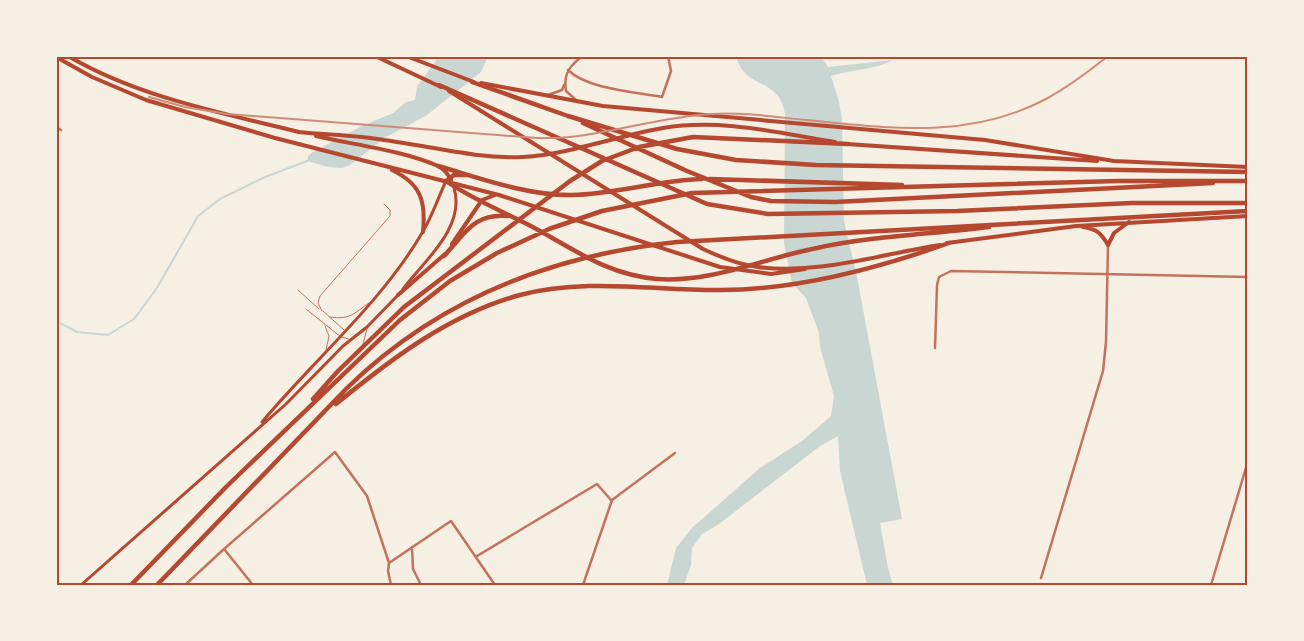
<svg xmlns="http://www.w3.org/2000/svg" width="1304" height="641" font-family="Karla,sans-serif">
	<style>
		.water { fill: #c9d6d2 }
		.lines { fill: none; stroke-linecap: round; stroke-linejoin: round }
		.stream { stroke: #c9d6d2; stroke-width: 2 }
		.service { stroke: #c5725c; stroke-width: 1 }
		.minor { stroke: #c5725c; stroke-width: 2.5 }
		.secondary { stroke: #b5482f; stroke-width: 3 }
		.primary { stroke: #b5482f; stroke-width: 4 }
		.motorway { stroke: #b5482f; stroke-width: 4.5 }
		.rail { stroke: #cf8b77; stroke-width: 2 }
		.neatline { fill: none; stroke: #b5482f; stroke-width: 2 }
	</style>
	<rect width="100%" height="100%" fill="#f6efe4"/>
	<path class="water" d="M439 56H488L481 72 427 115 386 137 350 165 342 168 328 167 308 161V156L313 152 362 126 393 113 406 102 415 100 417 87Z
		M736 56H821L828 67 893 60C875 70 852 69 831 76L839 102 842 120 844 221 857 277 902 519 880 523 888 568 893 585H867L840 471 838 436 820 446 719 524 702 534 692 548 691 565 684 585H667L676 548 692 528 760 468 802 441 831 416 834 396 820 347 819 333 806 298 792 283 784 243 785 114C779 76 745 91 736 56Z"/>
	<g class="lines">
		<path class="stream" d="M56 321 77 332 108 335 134 319 157 288 198 216 220 199 265 177 310 160"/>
		<path class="service" d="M298 290 319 309
			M306 309 341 337 349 339
			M322 311 318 303 320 296 390 216V210L384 204
			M323 311 344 330
			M330 317C350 320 353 314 369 303
			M325 326 329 336 326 350
			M363 344 367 329"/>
		<path class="minor" d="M568 70C587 89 635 92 662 97L671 71 668 56
			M548 95 562 90 564 85
			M576 100 566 91C563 74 570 65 583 56
			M56 127 61 130
			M935 348 937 285 939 277 951 271 1248 277
			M412 547 413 569 421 585
			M224 549 335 452 367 496 389 563 388 571 391 585
			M477 556 597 484 611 500
			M389 563 451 521 495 585
			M1041 578 1103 371 1106 342 1108 245
			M185 585 224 549 253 585
			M583 585 612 500 675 453
			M1211 585 1248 461"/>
		<path class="secondary" d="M403 289C424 261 466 227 454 188
			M262 422C313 361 382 302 422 233 432 217 438 198 446 181
			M81 585 286 404 343 346 367 327 399 294"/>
		<path class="primary" d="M68 56C138 97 222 113 299 132
			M375 56 441 87
			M406 56 474 82
			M56 57 92 77 146 100 275 138 499 195 720 267 771 274 805 269
			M481 83 603 106 985 140 1114 161 1248 167
			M449 91 703 249C720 257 739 265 758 267 818 275 881 254 940 245
			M298 132C327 135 356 135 384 140 430 146 476 159 523 157 571 154 616 136 663 128 720 118 779 133 835 142
			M316 136C354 145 402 150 438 166 444 169 448 174 451 180
			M847 144 1097 161
			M392 170C421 184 426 201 423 232
			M1083 227C1097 229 1101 233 1108 245
			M947 243 1076 226 1248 216
			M452 244 482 200 495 195
			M1108 245 1114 233 1129 222
			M398 295 445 254"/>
		<path class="motorway" d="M472 82 568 116 677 149 736 160 816 165 1248 172
			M439 85 707 204 768 214 957 211 1132 203H1248
			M583 123 687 171 751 197 771 201 835 202 1213 183
			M438 166C480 178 528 196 572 195 616 194 659 180 702 179
			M468 175H454L446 181C469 197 497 209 523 222 569 245 602 274 657 279 712 283 764 258 817 248 872 236 933 234 989 227
			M710 179 902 185
			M444 256C465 234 473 213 508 216
			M313 399 338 371 404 307 570 181 602 161 639 147 693 137 848 144
			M336 404C391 359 450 314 520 295 585 278 650 290 716 290 795 291 876 269 949 243
			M131 585 226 487 400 320 450 281 497 253 549 229 602 211 692 193 1118 181H1248
			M157 585 347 388C438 299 553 255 677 242L1248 211"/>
		<path class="rail" d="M149 97 185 107 227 114 537 138C596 140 652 117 712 114 743 112 775 117 806 120 890 128 968 140 1046 99 1068 87 1088 72 1108 56"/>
	</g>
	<rect width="1304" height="641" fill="none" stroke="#f6efe4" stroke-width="115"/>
	<rect x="58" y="58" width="1188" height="526" class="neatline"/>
</svg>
